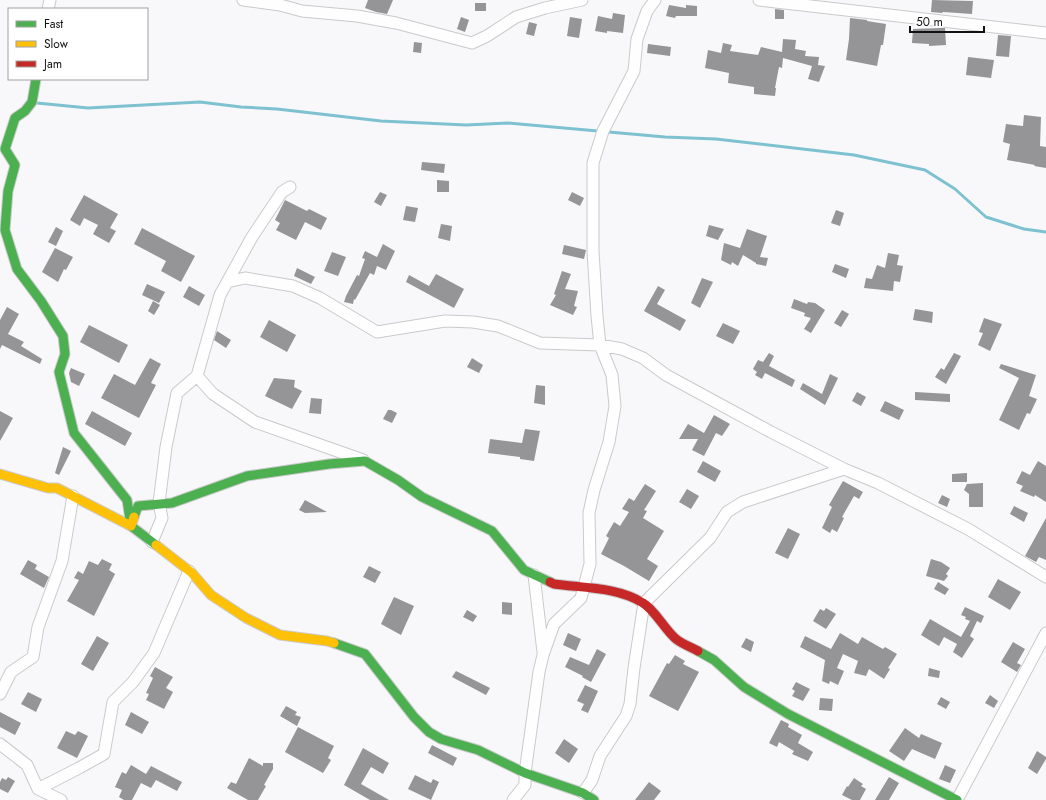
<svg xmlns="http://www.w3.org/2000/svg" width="1046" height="800" font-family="Jost,sans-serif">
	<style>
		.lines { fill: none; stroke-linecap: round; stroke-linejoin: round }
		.stream { stroke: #7ec1d0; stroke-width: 3 }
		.building { fill: #959496 }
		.street-casing { stroke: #cacacc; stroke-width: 13 }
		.fast-casing { stroke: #cacacc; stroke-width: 11 }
		.slow-casing { stroke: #cacacc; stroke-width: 11 }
		.jam-casing { stroke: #cacacc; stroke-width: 11 }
		.street { stroke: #fefefe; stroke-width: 11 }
		.fast { stroke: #4caf50; stroke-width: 9 }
		.slow { stroke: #ffc107; stroke-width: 9 }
		.jam { stroke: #c62828; stroke-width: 9 }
	</style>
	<rect width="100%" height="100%" fill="#f8f8fb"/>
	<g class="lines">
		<path class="stream" d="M37 103 88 108 200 102 241 107 277 109 381 121 466 125 508 123 665 137 716 139 854 155 925 170 955 189 986 217 1024 229 1046 232"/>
	</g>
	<path class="building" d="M368 0H393L387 14 376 12 365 8Z
		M932 0 973 1 972 14 943 12 942 13 931 12Z
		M475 3H486V11H475Z
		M669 5 686 8V5L697 6V16H676L675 18 666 16Z
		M775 9 784 10V19H775Z
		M613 13 625 15 623 33 607 31V33L595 31 598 16 612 19Z
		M461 17 469 20 465 32 457 29Z
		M570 17 582 19 579 38 567 36Z
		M850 18 867 20V21L886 24 883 45H881L877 66 846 60 849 39Z
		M529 22 537 24 534 36 526 34Z
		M941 28H945L946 45 929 46V44L912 43 913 29Z
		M998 35 1011 36 1009 57 996 56Z
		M783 39 796 40 795 49 806 51 805 56 819 57 818 65 825 66 819 82 808 79 812 66 783 58 782 68 779 67 775 88H776L775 96 754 94V87L728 83 729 73 705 68 708 50 721 53 723 43 732 45 730 51 758 55 761 47 782 52Z
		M414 42 422 43 421 53 413 52Z
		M648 44 671 47 670 56 647 53Z
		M968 57 994 60 991 78 966 75Z
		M1024 115 1041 117 1040 146 1046 147V168L1034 166 1035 165 1007 160 1010 144 1003 142 1006 124 1023 126Z
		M422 162 445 164 444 173 421 170Z
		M437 180 449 181V192H437Z
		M380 192 387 195 381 206 374 202Z
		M572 192 584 198 580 206 568 200Z
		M84 195 118 214 110 228 116 231 109 243 93 234 98 225 84 218 80 226 70 220Z
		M285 200 307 211 309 209 327 218 321 230 305 222 296 240 276 230 280 223 275 220Z
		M406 206 418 208 415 222 403 220Z
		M836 210 844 213 840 226 831 223Z
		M441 224 452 226 450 241 438 238Z
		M709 225 724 229 718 240 706 236Z
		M56 227 63 231 56 246 48 242Z
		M142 228 195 256 181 282 161 271 166 261 134 244Z
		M747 229 767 236 760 257 768 258 766 266 756 264V263L743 255 738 266 732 262 731 265 721 260 724 243 740 248Z
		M383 244 395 251 386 270 377 266 374 275 370 273 355 300 354 299 353 304 344 302 346 296 357 275 359 276 365 259 362 258 365 251 377 257Z
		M564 245 586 250 584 259 562 254Z
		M55 248 73 257 66 270 64 269 58 282 42 272Z
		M332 252 346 257 338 276 324 271Z
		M888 253 899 255 897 265 903 266 900 282 894 281 893 291 864 288 866 278 872 279 877 265 885 268Z
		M835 264 849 269 846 278 832 272Z
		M297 268 315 277 311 284 294 276Z
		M562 271 571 274 565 289 578 291 574 306 577 307 573 315 550 305 556 295 554 294Z
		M436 274 464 289 454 308 406 282 409 275 429 286Z
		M702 278 713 282 700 308 691 303Z
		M147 284 165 292 159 303 142 295Z
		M189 286 205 295 199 306 183 297Z
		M658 286 665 290 657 304 686 320 680 331 644 311Z
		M794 299 807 304 808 302 815 303 825 310 811 333 804 329 811 318 804 316 805 313 791 308Z
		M153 301 160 305 154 315 148 311Z
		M7 307 19 314 8 334 24 342 21 346 42 359 40 364 2 345 0 349V320Z
		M915 309 933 312 932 323 913 320Z
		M842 310 849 314 841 327 834 323Z
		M984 318 1002 324 990 351 978 345 983 333 979 332Z
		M269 320 296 335 287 352 260 337Z
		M723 323 740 331 733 344 716 336Z
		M89 325 128 345 119 363 80 342Z
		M217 331 231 340 226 348 214 340Z
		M769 353 774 356 769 366 795 380 792 387 765 373 762 379 755 375 757 372 753 369 758 360 763 362Z
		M954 353 961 356 946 384 935 377 941 368 944 370Z
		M150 358 161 364 151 383 156 385 139 418 101 398 114 374 135 385Z
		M472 358 483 365 479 373 467 367Z
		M1001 364 1036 375 1029 396 1037 399 1030 414 1027 413 1019 430 999 420 1019 378 999 368Z
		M71 368 85 374 79 386 71 382 69 373Z
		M830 374 838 378 825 405 800 389 803 383 822 394Z
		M274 378 295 380 294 387 302 391 292 409 265 396Z
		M536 385 545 386V405L534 403Z
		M857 392 866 397 861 406 852 401Z
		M915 392 950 394V402L915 400Z
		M311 398 322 399 321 414 309 413Z
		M885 401 904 410 899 420 880 411Z
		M388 410H391L397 413 392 423 383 419Z
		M0 411 13 418 0 441Z
		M92 411 132 433 125 446 85 424Z
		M714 415 730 424 722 436 716 433 704 456 692 450 698 439H679L688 424 704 433Z
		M525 429 540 431 534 461 520 459V457L488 453 490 439 522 443Z
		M63 447 71 451 59 475 55 473Z
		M703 461 721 471 715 482 697 472Z
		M1038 461 1046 466V502L1035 495 1034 497 1020 491 1023 486 1016 483 1022 471 1030 475Z
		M967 473V482H952V474Z
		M843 481 863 492 859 499 854 496 842 517 844 518 837 532 832 529 830 533 822 528 832 507 829 505Z
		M983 483V507H969V494L964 490 967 484Z
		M645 484 656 491 644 510 647 511 643 518 664 531 647 559 658 566 649 581 624 566 601 554 609 538 606 536 614 522 620 526 629 512 622 509 629 498 634 501Z
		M687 489 699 496 691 509 679 502Z
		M942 495 950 499 947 507 938 503Z
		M305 500 327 512 305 513 299 510Z
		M1014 506 1028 513 1024 522 1010 514Z
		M1046 518V560L1039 557 1036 562 1025 556Z
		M788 528 800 534 788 559 775 553Z
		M102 559 112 564 109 570 115 574 94 616 67 601 79 580 74 578 78 571 83 574 89 561 98 565Z
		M931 559 941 562 950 568 946 574 948 576 944 581 926 576Z
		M28 560 37 565 35 569 49 577 44 588 20 574Z
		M369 566 381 572 375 583 363 577Z
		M998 579 1021 592 1010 610 988 597Z
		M938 582 949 589 945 595 934 589Z
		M394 597 414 606 401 635 381 624Z
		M502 602 512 603V615L502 614Z
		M965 607 984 616 981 623 977 621 970 636 974 639 962 658 953 652 957 644 944 637 939 646 921 635 930 619 961 637 970 621 965 619 966 617 961 615Z
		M826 608 836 614 826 629 813 621 820 609 824 611Z
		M467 610 477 616 473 622 463 617Z
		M568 633 581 639 576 651 563 645Z
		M840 633 858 644 862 637 883 649 885 647 897 654 888 668 890 669 884 679 869 669 866 676 854 673 858 661 843 654 837 668 844 671 838 685 830 681 829 684 822 681 825 660 800 647 805 636 831 649Z
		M97 636 109 643 93 671 81 664Z
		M746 638 754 642 751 652 741 647Z
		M1013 642 1025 649 1017 663 1021 665 1017 672 1001 662Z
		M597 649 606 654 591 682 582 677 583 676 565 667 570 657 589 665Z
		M675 655 685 661 683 664 699 672 678 711 649 696 667 663 669 664Z
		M155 667 173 677 166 688 173 692 164 709 146 700 149 694 146 693 153 678 150 676Z
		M929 668 940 671 939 678 928 676Z
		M456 671 490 688 486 695 452 677Z
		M796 682 810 689 803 701 792 696 795 691 792 689Z
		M585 685 598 691 588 713 581 710 584 704 577 701Z
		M28 692 42 699 36 712 21 704Z
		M990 695 998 701 994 708 985 703Z
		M941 697 950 702 946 709 937 704Z
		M820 698 833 699 832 711 819 710Z
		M286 706 297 712 295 715 301 717 297 726 280 716Z
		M0 712 21 723 15 735 0 727Z
		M131 712 149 722 142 734 125 725Z
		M781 720 789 724 788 727 802 735 798 743 813 752 808 761 792 754 794 751 779 742 777 747 769 743Z
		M298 727 334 746 328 758 331 760 323 773 285 752Z
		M905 728 919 738 921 734 942 743 935 759 912 749 904 761 889 751Z
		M66 731 75 735 78 731 88 736 77 758 57 748Z
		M564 739 578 749 569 763 555 753Z
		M432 745 457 758 453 766 428 753Z
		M363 748 389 763 383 774 371 767 361 784 389 800H370L344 785Z
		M1037 751 1046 757V759L1037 774 1028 768Z
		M249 758 263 766V763H273V769L264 785 266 786 258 800H248L227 788 231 782 236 784Z
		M131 765 146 774 151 766 182 782 177 791 156 780 151 788 141 783 132 800H124L119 797 122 790 115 787 122 772 126 774Z
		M945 765 956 770 950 783 939 779Z
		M415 775 431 783 433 779 439 782 431 800 408 789Z
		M8 777 15 781 8 793 0 789V782L2 778 6 780Z
		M889 777 899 783 889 800H875Z
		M854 778 863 784 861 786 866 789 860 800H852L842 795 847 786 848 787Z
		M649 782 661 791 654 800H635Z"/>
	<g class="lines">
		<g class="street-casing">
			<path id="street" d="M243 0 280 5 302 11 357 16 396 23 472 43 487 36 516 17 545 8 582 0
				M759 0 1046 33
				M48 9 50 0
				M290 187 282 192 252 237 220 295 197 376 213 394 255 422 363 460
				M227 282 245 278 293 286 320 298 377 332 445 321 473 322 498 326 540 343 600 345 622 349 643 358 666 375 771 432 844 469 878 483 968 529 1046 577
				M152 542 162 518 159 503 166 447 177 393 197 376
				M534 575 543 652
				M0 694 11 672 33 657 38 627 62 561 73 496
				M0 744 27 765 38 789 61 800
				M38 789 79 768 104 754 113 702 133 682 154 653 189 571
				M583 793 592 780 600 756 626 716 630 704 634 668 644 603 710 538 727 512 743 502 844 469
				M513 800 525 785V773L539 672 543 655 554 624 581 598 590 564 589 513 594 490 609 442 615 406 612 375 600 345 597 316 593 251V163L603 131 634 71 637 39 647 11 655 0
				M957 800 1046 633"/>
		</g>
		<g class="fast-casing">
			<path id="fast" d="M36 79 32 102 25 111 15 118 5 149 15 165 8 191 5 230 17 269 41 301 63 336 65 354 59 372 74 433 127 500 131 526 156 545
				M134 517 138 506 172 503 247 476 329 464 365 461 398 480 422 497 492 531 524 570 550 582
				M334 643 365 654 414 717 429 732 441 739 478 750 525 773 583 793 594 800
				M698 651 714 660 744 687 788 714 957 800"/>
		</g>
		<g class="slow-casing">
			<path id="slow" d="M0 474 48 488H57L131 526 134 517
				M156 545 192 573 211 595 246 618 280 635 327 641 334 643"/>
		</g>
		<g class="jam-casing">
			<path id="jam" d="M550 582 554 584C583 588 618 587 643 603 655 610 665 630 676 639 682 644 691 647 698 651"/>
		</g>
		<use href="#street" class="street"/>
		<use href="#fast" class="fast"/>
		<use href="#slow" class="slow"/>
		<use href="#jam" class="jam"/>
	</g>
	<rect x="8" y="8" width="140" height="72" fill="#ffffff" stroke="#a0a0a0"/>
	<rect x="16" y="21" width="20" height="6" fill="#4caf50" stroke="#a0a0a0"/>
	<text x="44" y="28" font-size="12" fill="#111112">Fast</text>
	<rect x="16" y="41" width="20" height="6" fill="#ffc107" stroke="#a0a0a0"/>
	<text x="44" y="48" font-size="12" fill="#111112">Slow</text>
	<rect x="16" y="61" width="20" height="6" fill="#c62828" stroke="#a0a0a0"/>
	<text x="44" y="68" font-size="12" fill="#111112">Jam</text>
	<path d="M910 26v6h74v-6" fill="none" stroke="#111112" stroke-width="2"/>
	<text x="916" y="26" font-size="12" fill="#111112" stroke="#ffffff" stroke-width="3" paint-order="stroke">50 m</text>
</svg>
